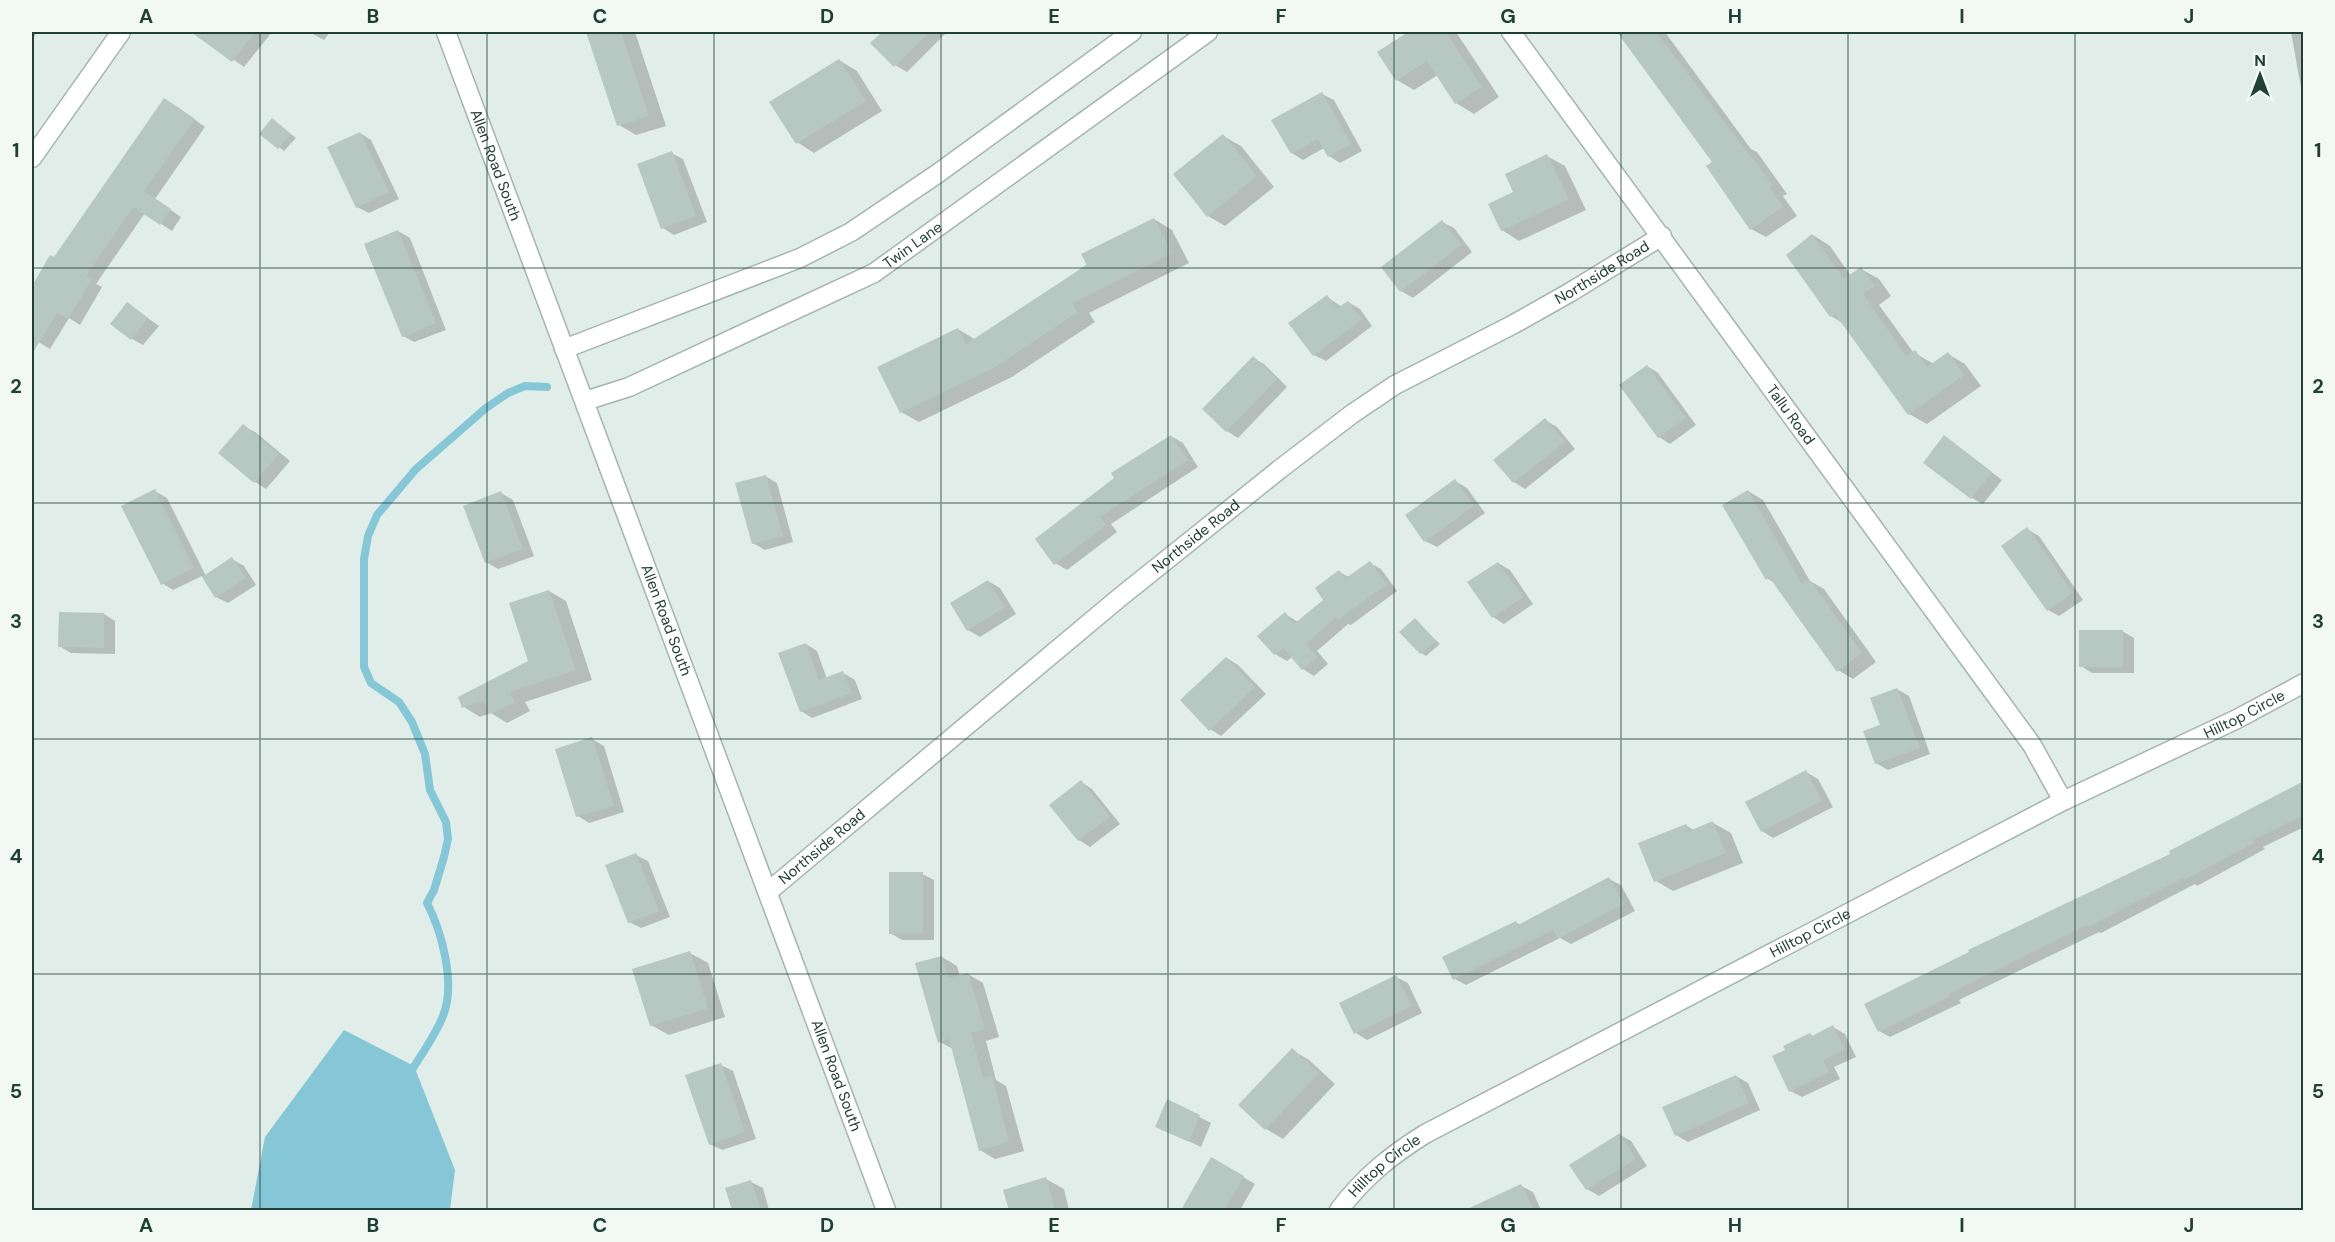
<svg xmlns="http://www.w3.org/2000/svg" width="2335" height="1242" font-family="'DM Sans',sans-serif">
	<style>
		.water { fill: #85c7d6 }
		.shadow { fill: #0003 }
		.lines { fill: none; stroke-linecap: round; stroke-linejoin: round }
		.stream { stroke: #85c7d6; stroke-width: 8 }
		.building { fill: #b6c8c1 }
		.minor-casing { stroke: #a3b5af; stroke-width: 21 }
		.minor { stroke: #fff; stroke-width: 18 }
		.grid { fill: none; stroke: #203f37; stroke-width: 1.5; stroke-opacity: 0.55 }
		.labels { text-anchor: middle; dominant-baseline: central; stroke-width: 5; stroke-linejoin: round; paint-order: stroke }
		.street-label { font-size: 15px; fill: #203f37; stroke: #f2f9f5 }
		.neatline { fill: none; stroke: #203f37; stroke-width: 2 }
		.grid-label { font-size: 20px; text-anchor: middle; font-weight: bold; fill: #203f37 }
	</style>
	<rect width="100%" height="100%" fill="#e1ede8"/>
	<path class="water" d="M344 1030 414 1066 455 1170 450 1210H251L265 1137Z"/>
	<path class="shadow" d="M32 32H37L32 41Z
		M210 32H272L244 67 204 39Z
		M309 32H330L324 40Z
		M588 32H635L666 126 636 135 619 125Z
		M884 32H947L907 72 895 65 872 43Z
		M1411 32H1456L1499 97 1474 114 1456 103 1438 75 1414 90 1397 80 1379 52Z
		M1619 32H1665L1751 149 1757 152 1787 194 1783 196 1797 216 1766 237 1751 229 1714 162Z
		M2291 32H2304V99H2303Z
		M839 60 857 71 882 111 814 153 797 142Z
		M1322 94 1334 100 1362 151 1340 163 1329 156 1324 148 1303 160 1292 153Z
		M176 106 205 127 155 199 181 217 172 231 145 213 96 284 102 287 80 325 69 318 50 349 32 338V289L51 257 54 259Z
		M273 120 296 138 284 151 261 133Z
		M360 133 371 140 399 199 369 213 357 207Z
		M1223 136 1241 146 1274 187 1225 226 1208 216Z
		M671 153 683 159 707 222 674 235 663 228Z
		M1547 156 1565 166 1586 210 1519 241 1502 230 1515 193Z
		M1154 219 1172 230 1189 263 1089 313 1095 322 1012 377 919 422 901 412 958 329 976 340Z
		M1442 222 1454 228 1472 252 1413 298 1401 291 1383 267Z
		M398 231 410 238 446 330 414 342 403 336Z
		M1813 235 1830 246 1851 276 1861 269 1879 279 1891 296 1879 305 1913 352 1934 364 1948 354 1965 364 1981 386 1927 424 1909 414 1844 324 1831 316Z
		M1327 297 1342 307 1348 302 1360 309 1372 326 1326 361 1314 355Z
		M128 304 159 326 143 345 132 339Z
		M1253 358 1264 364 1287 387 1238 438 1227 431Z
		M1647 366 1658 373 1696 425 1670 444 1659 437Z
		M1545 420 1557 427 1575 449 1525 489 1514 482Z
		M243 426 255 432 290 461 266 489 255 482 220 453Z
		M1171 436 1183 443 1198 467 1111 524 1117 532 1067 570 1055 563Z
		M1945 437 2002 480 1983 504 1972 498Z
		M765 476 777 483 793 542 765 550 753 543Z
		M1455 481 1467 488 1485 513 1437 547 1425 541Z
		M155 491 167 498 206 576 232 559 244 566 256 585 228 603 216 597 202 576 173 590 162 583Z
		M1748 491 1763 500 1810 581 1824 589 1876 662 1853 679 1838 670 1776 584 1767 578Z
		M501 493 513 500 534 556 498 569 486 562Z
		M2027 529 2039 536 2083 600 2059 616 2048 610Z
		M1370 563 1381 569 1397 591 1351 625 1348 624 1317 651 1328 664 1314 676 1303 669 1292 657 1287 661 1275 654 1260 636 1285 614 1298 622 1325 600 1339 572 1349 577Z
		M1498 563 1510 570 1533 604 1504 624 1493 617Z
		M988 581 1000 588 1016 614 980 637 968 630Z
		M549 591 566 601 592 680 525 702 530 711 507 723 491 713 480 717 464 707 530 662Z
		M104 614 115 621V654L71 653 59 646Z
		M1415 620 1440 644 1426 656 1421 653Z
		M2122 631 2134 638V673H2092L2081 666Z
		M806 644 817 651 827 679 843 673 855 680 862 699 812 718 801 711Z
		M1227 658 1238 665 1266 694 1221 736 1210 729Z
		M1897 689 1909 696 1930 754 1888 770 1876 763 1882 726Z
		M592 739 604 746 624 812 589 823 578 816Z
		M1806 772 1818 779 1833 807 1773 838 1762 831Z
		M1081 782 1092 789 1120 824 1090 847 1079 840Z
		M2304 783V827L2263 847 2265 849 2197 886 2195 884 2101 933 2099 932 1959 1000 1961 1003 1890 1037 1879 1031 2172 854Z
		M1713 823 1731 833 1743 863 1673 891 1656 881 1686 825 1695 831Z
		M636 855 648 861 670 917 641 928 629 922Z
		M922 874 934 880V940H902L890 933Z
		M1609 879 1621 885 1635 911 1571 944 1560 938 1466 985 1455 979 1515 922 1521 925Z
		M690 953 708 963 725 1017 669 1035 651 1025Z
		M942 957 957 966 960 977 968 974 983 983 999 1037 986 1041 996 1080 1006 1086 1024 1151 995 1159 980 1150 953 1049 940 1042Z
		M1396 977 1408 983 1422 1013 1367 1040 1356 1033Z
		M1833 1027 1845 1034 1856 1057 1834 1067 1840 1079 1802 1097 1790 1091 1787 1051 1810 1035 1814 1037Z
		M1292 1050 1309 1060 1335 1084 1283 1139 1266 1129Z
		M721 1065 733 1071 756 1139 722 1150 710 1144Z
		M1736 1076 1748 1083 1760 1110 1688 1142 1676 1135Z
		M1168 1101 1211 1123 1201 1147 1157 1126Z
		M1620 1135 1631 1141 1647 1166 1599 1196 1587 1189 1572 1165Z
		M1212 1159 1255 1184 1240 1210H1183Z
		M1046 1179 1064 1189 1069 1210H1011L1005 1191Z
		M751 1182 763 1188 769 1210H734L727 1189Z
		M1521 1186 1533 1192 1541 1210H1469Z"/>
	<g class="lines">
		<path class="stream" d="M410 1073C421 1055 435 1036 443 1016 456 984 442 932 427 903L434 890 444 857 448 839 446 822 430 790 425 754 412 722 399 702 371 683 364 667V559L368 536 377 515 416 469 486 408 508 393 525 386 547 387"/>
	</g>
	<path class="building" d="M191 32H255L232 62Z
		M586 32H621L649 116 617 126Z
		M882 32H929L894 67 870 43Z
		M1408 32H1446L1482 87 1455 104 1427 61 1396 81 1377 52Z
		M1617 32H1656L1773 185 1769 187 1783 207 1750 230 1706 166 1712 162Z
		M839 59 866 101 796 144 769 102Z
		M1322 92 1351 144 1328 157 1318 139 1291 154 1271 120Z
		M164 98 195 119 144 191 171 209 160 225 133 207 86 276 92 279 68 319 57 313 32 354V286L50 255 54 257Z
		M272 118 291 134 278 149 259 134Z
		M360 132 389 192 356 208 327 147Z
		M1223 134 1257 176 1207 217 1173 174Z
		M672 151 696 216 661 229 637 164Z
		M1547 154 1569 199 1501 231 1488 204 1513 192 1505 174Z
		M1154 218 1172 253 1072 303 1078 312 994 368 900 413 877 367 958 328 966 344 1087 265 1081 254Z
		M1442 220 1462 245 1400 292 1381 267Z
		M398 230 436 323 402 337 364 244Z
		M1812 234 1844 279 1861 267 1875 286 1863 294 1906 356 1915 350 1927 367 1948 352 1964 375 1908 415 1835 314 1830 317 1786 255Z
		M1327 295 1337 308 1348 301 1362 319 1313 356 1288 323Z
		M127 302 148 318 131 340 110 324Z
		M1253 356 1277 379 1226 432 1202 409Z
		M1647 365 1686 418 1658 438 1619 385Z
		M1545 418 1565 442 1513 483 1493 460Z
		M243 424 279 454 254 483 218 453Z
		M1171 435 1188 460 1100 517 1106 525 1054 565 1035 539 1114 478 1111 473Z
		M1944 435 1992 472 1971 499 1923 463Z
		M766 475 783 536 752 544 735 483Z
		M1455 479 1474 506 1424 542 1405 515Z
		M155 489 194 568 161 585 121 506Z
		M1748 490 1802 584 1809 579 1862 653 1837 672 1769 577 1766 580 1722 505Z
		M501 491 523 549 485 563 463 506Z
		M2027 527 2073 593 2047 611 2001 546Z
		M232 557 246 578 215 598 202 577Z
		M1370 561 1387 584 1338 620 1336 617 1306 644 1318 657 1302 670 1283 648 1274 655 1257 636 1285 612 1294 624 1323 600 1315 588 1339 570 1346 578Z
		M1498 562 1523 597 1492 618 1467 582Z
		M988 580 1005 607 967 631 950 603Z
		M549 590 576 670 510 692 515 702 490 714 483 701 462 708 458 697 528 661 509 603Z
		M59 612 104 613V648L58 647Z
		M1415 618 1436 641 1420 654 1399 632Z
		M2079 630H2123V667H2079Z
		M806 643 819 680 843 671 852 693 800 712 778 653Z
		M1226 657 1255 687 1209 731 1180 700Z
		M1897 688 1920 748 1875 764 1863 731 1880 725 1870 698Z
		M592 737 614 806 576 817 555 749Z
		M1806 770 1822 801 1761 832 1745 802Z
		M1081 780 1110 817 1078 841 1049 805Z
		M2304 781V815L2253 840 2254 843 2184 880 2183 878 2088 927 2087 925 1949 994 1950 996 1878 1032 1864 1004 1969 952 1968 950 2170 854 2169 851Z
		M1713 821 1726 853 1654 882 1638 843 1686 824 1689 831Z
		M636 853 659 911 628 923 605 865Z
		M889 872H923V934H889Z
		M1609 877 1624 904 1558 939 1553 930 1453 980 1442 957 1516 921 1518 925Z
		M690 951 708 1008 650 1026 632 969Z
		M942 956 948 978 968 973 985 1029 971 1033 983 1078 992 1075 1009 1142 979 1151 949 1039 938 1043 915 963Z
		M1396 975 1412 1006 1354 1034 1339 1003Z
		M1833 1025 1845 1050 1823 1060 1829 1072 1789 1092 1772 1056 1785 1050 1783 1046 1810 1033 1812 1036Z
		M1292 1048 1319 1073 1265 1130 1238 1105Z
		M721 1063 745 1132 709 1145 685 1075Z
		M1736 1075 1749 1103 1675 1136 1662 1107Z
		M1167 1099 1200 1115 1189 1142 1155 1127Z
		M1620 1133 1636 1159 1586 1190 1569 1165Z
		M1211 1157 1244 1176 1225 1210H1181Z
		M1046 1177 1055 1210H1009L1003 1190Z
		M751 1180 761 1210H732L725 1188Z
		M1521 1184 1534 1210H1465Z"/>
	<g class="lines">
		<g class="minor-casing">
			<g id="minor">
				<path id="s1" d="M446 32C592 425 742 817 886 1210"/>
				<path id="s2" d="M1511 32 2032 745 2063 801"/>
				<path d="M32 158 121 32"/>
				<path d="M564 349 800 258 851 232 937 174 1132 32"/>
				<path id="s3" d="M585 401 629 387 874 273 1208 32"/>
				<path id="s4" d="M769 891 1119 598 1280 469 1352 414 1395 385 1514 324 1569 293 1662 236"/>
				<path id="s5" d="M1339 1210C1364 1177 1390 1156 1425 1134L2063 801 2237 719 2304 683"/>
			</g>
		</g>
		<use href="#minor" class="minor"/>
	</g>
	<path class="grid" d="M260 32V1210M487 32V1210M714 32V1210M941 32V1210M1168 32V1210M1394 32V1210M1621 32V1210M1848 32V1210M2075 32V1210M32 268H2304M32 503H2304M32 739H2304M32 974H2304"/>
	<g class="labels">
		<g class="street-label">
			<text stroke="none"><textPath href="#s1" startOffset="142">Allen Road South</textPath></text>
			<text stroke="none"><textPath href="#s3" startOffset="364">Twin Lane</textPath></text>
			<text stroke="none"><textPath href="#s4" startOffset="1041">Northside Road</textPath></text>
			<text stroke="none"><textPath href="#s2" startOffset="474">Tallu Road</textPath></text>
			<text stroke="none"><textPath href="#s4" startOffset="555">Northside Road</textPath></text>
			<text stroke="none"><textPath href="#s1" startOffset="628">Allen Road South</textPath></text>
			<text stroke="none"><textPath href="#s5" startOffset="1036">Hilltop Circle</textPath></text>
			<text stroke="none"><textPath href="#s4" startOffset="69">Northside Road</textPath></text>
			<text stroke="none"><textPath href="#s5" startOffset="550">Hilltop Circle</textPath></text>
			<text stroke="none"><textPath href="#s1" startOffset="1114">Allen Road South</textPath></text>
			<text stroke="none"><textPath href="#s5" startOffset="64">Hilltop Circle</textPath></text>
		</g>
	</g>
	<rect width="2335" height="1242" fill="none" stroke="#f2f9f5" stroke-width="66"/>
	<g transform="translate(2260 75)" stroke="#f2f9f5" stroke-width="4.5" paint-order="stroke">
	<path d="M0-4.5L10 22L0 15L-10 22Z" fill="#203f37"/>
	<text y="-9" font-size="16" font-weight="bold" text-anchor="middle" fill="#203f37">N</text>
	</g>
	<rect x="33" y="33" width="2269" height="1176" class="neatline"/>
	<g class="grid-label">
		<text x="146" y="23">A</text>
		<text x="373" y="23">B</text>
		<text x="600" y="23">C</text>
		<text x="827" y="23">D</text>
		<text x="1054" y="23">E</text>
		<text x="1281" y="23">F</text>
		<text x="1508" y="23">G</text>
		<text x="1735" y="23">H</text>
		<text x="1962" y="23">I</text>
		<text x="2189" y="23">J</text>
		<text x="16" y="157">1</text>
		<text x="2318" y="157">1</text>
		<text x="16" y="393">2</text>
		<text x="2318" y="393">2</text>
		<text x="16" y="628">3</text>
		<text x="2318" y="628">3</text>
		<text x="16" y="863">4</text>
		<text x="2318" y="863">4</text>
		<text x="16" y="1098">5</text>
		<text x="2318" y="1098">5</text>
		<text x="146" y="1232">A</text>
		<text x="373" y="1232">B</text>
		<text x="600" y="1232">C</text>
		<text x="827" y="1232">D</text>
		<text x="1054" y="1232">E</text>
		<text x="1281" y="1232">F</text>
		<text x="1508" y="1232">G</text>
		<text x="1735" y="1232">H</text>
		<text x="1962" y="1232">I</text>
		<text x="2189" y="1232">J</text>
	</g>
</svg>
